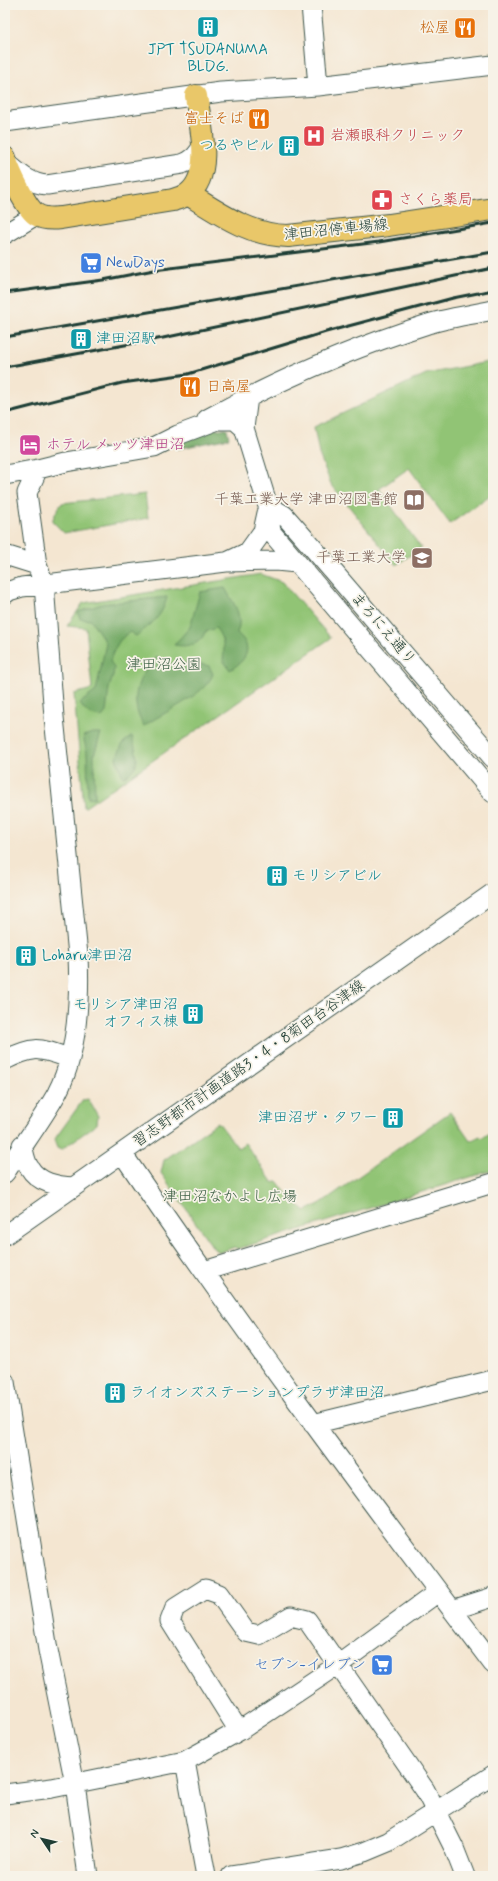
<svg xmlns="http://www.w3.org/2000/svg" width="498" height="1881" font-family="Mynerve,'Klee One',sans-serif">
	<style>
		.green { fill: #91c474; stroke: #588054 }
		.forest { fill: #74aa66; stroke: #4a744d }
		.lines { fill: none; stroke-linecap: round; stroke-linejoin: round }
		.minor-casing { stroke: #3f564c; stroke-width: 21 }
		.major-casing { stroke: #3f564c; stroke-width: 24 }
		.minor { stroke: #fff; stroke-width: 19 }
		.major { stroke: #e9c769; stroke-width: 22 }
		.rail { stroke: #1f3d34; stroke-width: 3 }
		.labels { text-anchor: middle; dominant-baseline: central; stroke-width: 3.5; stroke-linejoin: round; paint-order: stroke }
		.food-label { font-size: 15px; fill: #c56008; stroke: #f7f3e8; text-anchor: end }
		.culture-label { font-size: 15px; fill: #0d838f; stroke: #f7f3e8; text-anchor: start }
		.health-label { font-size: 15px; fill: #be3a42; stroke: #f7f3e8; text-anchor: start }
		.street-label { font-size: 15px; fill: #1f3d34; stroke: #f7f3e8 }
		.shop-label { font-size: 15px; fill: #366cbe; stroke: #f7f3e8; text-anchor: start }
		.hotel-label { font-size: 15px; fill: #b23c85; stroke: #f7f3e8; text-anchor: start }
		.education-label { font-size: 15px; fill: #785e54; stroke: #f7f3e8; text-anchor: end }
		.park-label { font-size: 15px; fill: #3c5f44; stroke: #f7f3e8 }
	</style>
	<rect width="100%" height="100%" fill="#f7f3e8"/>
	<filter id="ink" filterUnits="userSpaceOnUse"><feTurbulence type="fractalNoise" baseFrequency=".025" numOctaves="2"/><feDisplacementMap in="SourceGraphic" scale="8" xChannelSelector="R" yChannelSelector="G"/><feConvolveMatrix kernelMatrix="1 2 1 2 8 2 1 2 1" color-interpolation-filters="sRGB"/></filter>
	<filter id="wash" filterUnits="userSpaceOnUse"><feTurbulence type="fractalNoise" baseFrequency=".012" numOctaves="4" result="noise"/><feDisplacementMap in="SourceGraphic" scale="16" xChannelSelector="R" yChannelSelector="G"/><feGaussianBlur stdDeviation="0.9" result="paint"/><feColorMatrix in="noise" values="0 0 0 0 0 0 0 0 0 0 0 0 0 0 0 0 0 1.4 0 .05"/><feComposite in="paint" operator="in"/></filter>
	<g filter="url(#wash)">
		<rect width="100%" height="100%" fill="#f4e6d1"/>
		<path class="green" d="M493 361V493L450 524 409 468 379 489 421 548 396 565 331 484 319 454 314 427 426 374Z
			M145 494 148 518 64 533 52 521 57 510 62 503Z
			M261 574 282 582 331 638 84 808 74 694 92 689 86 628 67 626 83 603Z
			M88 1099 98 1116 97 1124 61 1150 57 1148 54 1140 83 1100Z
			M450 1112 470 1141 480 1136 482 1138 493 1131V1170L237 1249 235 1247 220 1252 214 1249 161 1173 164 1160 218 1122 238 1148 245 1143 273 1183 277 1181 291 1199 306 1211 321 1203Z"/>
		<path class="forest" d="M208 429H227L229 438 177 449 175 444Z
			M225 588C233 603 244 615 237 633 254 647 247 660 230 670L223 660C225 647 224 640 216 628L205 632C200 646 187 647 174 645L190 627 200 592Z
			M167 597C162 618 151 624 136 636L130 632C119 638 114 649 110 661L114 668 113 676 109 688 106 712 102 717C91 716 85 713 80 703L96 691 106 643 91 620 80 619 78 612 102 604Z
			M157 657C166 667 174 663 186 663 194 663 201 664 209 666L213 674C205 696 163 712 144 726 128 702 137 675 157 657Z
			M93 733H101L94 755 95 798 88 797 87 753 83 736Z
			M132 736C136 754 144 766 123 777L116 758 123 743Z"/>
	</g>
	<g filter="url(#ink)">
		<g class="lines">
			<g class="minor-casing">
				<path id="minor" d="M311 5 318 86
					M5 122 221 92 318 86 493 65
					M6 162C19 173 30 184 47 185L182 164C193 160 198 155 203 144
					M5 234 36 215
					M248 397 244 428 268 506 271 532 493 793
					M207 419C277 381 349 349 425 325 446 318 471 315 493 310
					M5 475 38 469
					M268 506 284 515 313 548 493 758
					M5 555 37 565
					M229 561 248 552 263 531 267 513
					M5 594 9 591 22 587 226 562 276 561 297 563
					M5 1060C34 1045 39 1048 69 1058
					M22 1145C24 1152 25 1161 29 1167 38 1183 57 1186 74 1187
					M122 1153C240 1327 366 1496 493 1664
					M5 1173C22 1146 42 1120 57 1093 78 1053 80 999 78 955L54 717 44 584 37 565 27 493 38 469 66 462 154 447 178 435 218 420H235L244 428
					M5 1235 493 893
					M204 1271 493 1183
					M5 1382 48 1650 75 1784 88 1876
					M313 1424 493 1380
					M452 1610 493 1597
					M239 1731 170 1621 175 1608 205 1589 219 1594 246 1632 259 1635 291 1616 307 1620 425 1790 454 1848 465 1876
					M185 1761 206 1876
					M5 1794 52 1788 185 1761 239 1731 338 1665 438 1592
					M231 1876 341 1859 364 1852 388 1842 493 1775"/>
			</g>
			<g class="major-casing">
				<path id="major" d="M5 158C9 171 26 209 37 215 44 219 53 219 61 218L173 200C178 198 184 197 188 194 214 174 200 123 196 96
					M188 194C220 214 249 235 288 236L389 225 493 209"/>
			</g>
			<use href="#minor" class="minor"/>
			<use href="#major" class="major"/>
			<path class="rail" d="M5 293 103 280 154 270 379 242 493 223
				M5 337 493 252
				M5 367 163 338 493 268
				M5 413 122 383 188 374 326 332 453 298 493 290"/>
		</g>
	</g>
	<defs>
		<g id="building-square" transform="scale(1.15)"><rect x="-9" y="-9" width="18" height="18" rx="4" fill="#0f9aa8" stroke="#f7f3e8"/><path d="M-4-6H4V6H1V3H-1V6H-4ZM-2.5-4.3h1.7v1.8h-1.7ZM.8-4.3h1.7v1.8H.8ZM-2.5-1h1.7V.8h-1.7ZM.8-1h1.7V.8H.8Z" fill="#fff"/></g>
		<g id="restaurant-square" transform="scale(1.15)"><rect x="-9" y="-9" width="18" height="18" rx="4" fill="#e8710a" stroke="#f7f3e8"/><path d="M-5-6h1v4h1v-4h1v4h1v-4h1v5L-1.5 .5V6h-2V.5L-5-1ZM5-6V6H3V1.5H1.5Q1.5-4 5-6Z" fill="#fff"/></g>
		<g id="hospital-square" transform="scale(1.15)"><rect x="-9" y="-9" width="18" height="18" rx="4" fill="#e0444e" stroke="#f7f3e8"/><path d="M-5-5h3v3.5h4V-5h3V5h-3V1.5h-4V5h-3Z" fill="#fff"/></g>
		<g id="pharmacy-square" transform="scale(1.15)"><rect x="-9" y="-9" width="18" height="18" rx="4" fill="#e0444e" stroke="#f7f3e8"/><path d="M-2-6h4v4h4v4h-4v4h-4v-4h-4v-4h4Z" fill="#fff"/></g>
		<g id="supermarket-square" transform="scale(1.15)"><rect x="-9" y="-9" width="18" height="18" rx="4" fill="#3f7fe0" stroke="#f7f3e8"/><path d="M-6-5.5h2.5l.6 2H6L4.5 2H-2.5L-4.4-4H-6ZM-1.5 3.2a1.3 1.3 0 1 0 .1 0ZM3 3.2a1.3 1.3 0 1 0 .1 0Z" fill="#fff"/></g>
		<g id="hotel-square" transform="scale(1.15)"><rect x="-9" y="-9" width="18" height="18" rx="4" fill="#d1479c" stroke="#f7f3e8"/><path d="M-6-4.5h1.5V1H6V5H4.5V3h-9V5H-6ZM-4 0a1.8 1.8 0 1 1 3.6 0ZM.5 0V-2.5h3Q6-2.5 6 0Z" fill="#fff"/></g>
		<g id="library-square" transform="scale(1.15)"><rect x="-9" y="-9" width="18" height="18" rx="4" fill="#8d6e63" stroke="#f7f3e8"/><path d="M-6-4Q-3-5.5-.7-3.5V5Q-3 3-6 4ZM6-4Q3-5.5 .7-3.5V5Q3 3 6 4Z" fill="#fff"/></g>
		<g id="university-square" transform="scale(1.15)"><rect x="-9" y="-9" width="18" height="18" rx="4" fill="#8d6e63" stroke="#f7f3e8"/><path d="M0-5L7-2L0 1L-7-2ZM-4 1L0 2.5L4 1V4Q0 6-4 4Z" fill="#fff"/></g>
	</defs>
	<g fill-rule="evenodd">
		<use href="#building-square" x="208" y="27"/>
		<use href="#restaurant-square" x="465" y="28"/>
		<use href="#restaurant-square" x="259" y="119"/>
		<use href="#hospital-square" x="314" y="136"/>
		<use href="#building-square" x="289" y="146"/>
		<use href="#pharmacy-square" x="382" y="200"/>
		<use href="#supermarket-square" x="91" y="263"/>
		<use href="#building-square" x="81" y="339"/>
		<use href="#restaurant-square" x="190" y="387"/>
		<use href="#hotel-square" x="30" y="445"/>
		<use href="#library-square" x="414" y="500"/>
		<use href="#university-square" x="422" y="558"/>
		<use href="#building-square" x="277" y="876"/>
		<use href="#building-square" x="26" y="956"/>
		<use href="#building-square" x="193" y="1014"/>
		<use href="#building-square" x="393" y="1118"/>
		<use href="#building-square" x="115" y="1393"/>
		<use href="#supermarket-square" x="382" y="1665"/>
	</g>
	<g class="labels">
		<g class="food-label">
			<text x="450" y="28">松屋</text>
			<text x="244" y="119">富士そば</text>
			<text x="206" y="387" text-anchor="start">日高屋</text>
		</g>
		<g class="culture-label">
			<text x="208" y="50" text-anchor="middle">JPT TSUDANUMA<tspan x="208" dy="17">BLDG.</tspan></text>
			<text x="274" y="146" text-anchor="end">つるやビル</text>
			<text x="96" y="339">津田沼駅</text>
			<text x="292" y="876">モリシアビル</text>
			<text x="42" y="956">Loharu津田沼</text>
			<text x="178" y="1005" text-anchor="end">モリシア津田沼<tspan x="178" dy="17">オフィス棟</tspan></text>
			<text x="378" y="1118" text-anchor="end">津田沼ザ・タワー</text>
			<text x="130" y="1393">ライオンズステーションプラザ津田沼</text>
		</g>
		<g class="health-label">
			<text x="330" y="136">岩瀬眼科クリニック</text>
			<text x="398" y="200">さくら薬局</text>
		</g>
		<g class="street-label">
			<text transform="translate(336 230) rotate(-6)">津田沼停車場線</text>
			<text transform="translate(383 629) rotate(49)">まろにえ通り</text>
			<text transform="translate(249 1064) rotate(-35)">習志野都市計画道路3・4・8菊田台谷津線</text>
		</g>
		<g class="shop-label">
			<text x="106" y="263">NewDays</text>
			<text x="366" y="1665" text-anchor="end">セブン-イレブン</text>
		</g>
		<g class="hotel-label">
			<text x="46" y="445">ホテル メッツ津田沼</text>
		</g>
		<g class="education-label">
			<text x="398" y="500">千葉工業大学 津田沼図書館</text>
			<text x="406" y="558">千葉工業大学</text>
		</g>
		<g class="park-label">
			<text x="164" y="665">津田沼公園</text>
			<text x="230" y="1197">津田沼なかよし広場</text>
		</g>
	</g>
	<rect width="498" height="1881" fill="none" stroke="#f7f3e8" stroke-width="20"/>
	<g transform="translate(42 1839) rotate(305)" stroke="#f7f3e8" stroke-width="3" paint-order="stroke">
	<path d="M0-3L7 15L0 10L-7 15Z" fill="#1f3d34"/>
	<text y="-6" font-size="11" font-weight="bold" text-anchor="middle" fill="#1f3d34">N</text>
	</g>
</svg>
